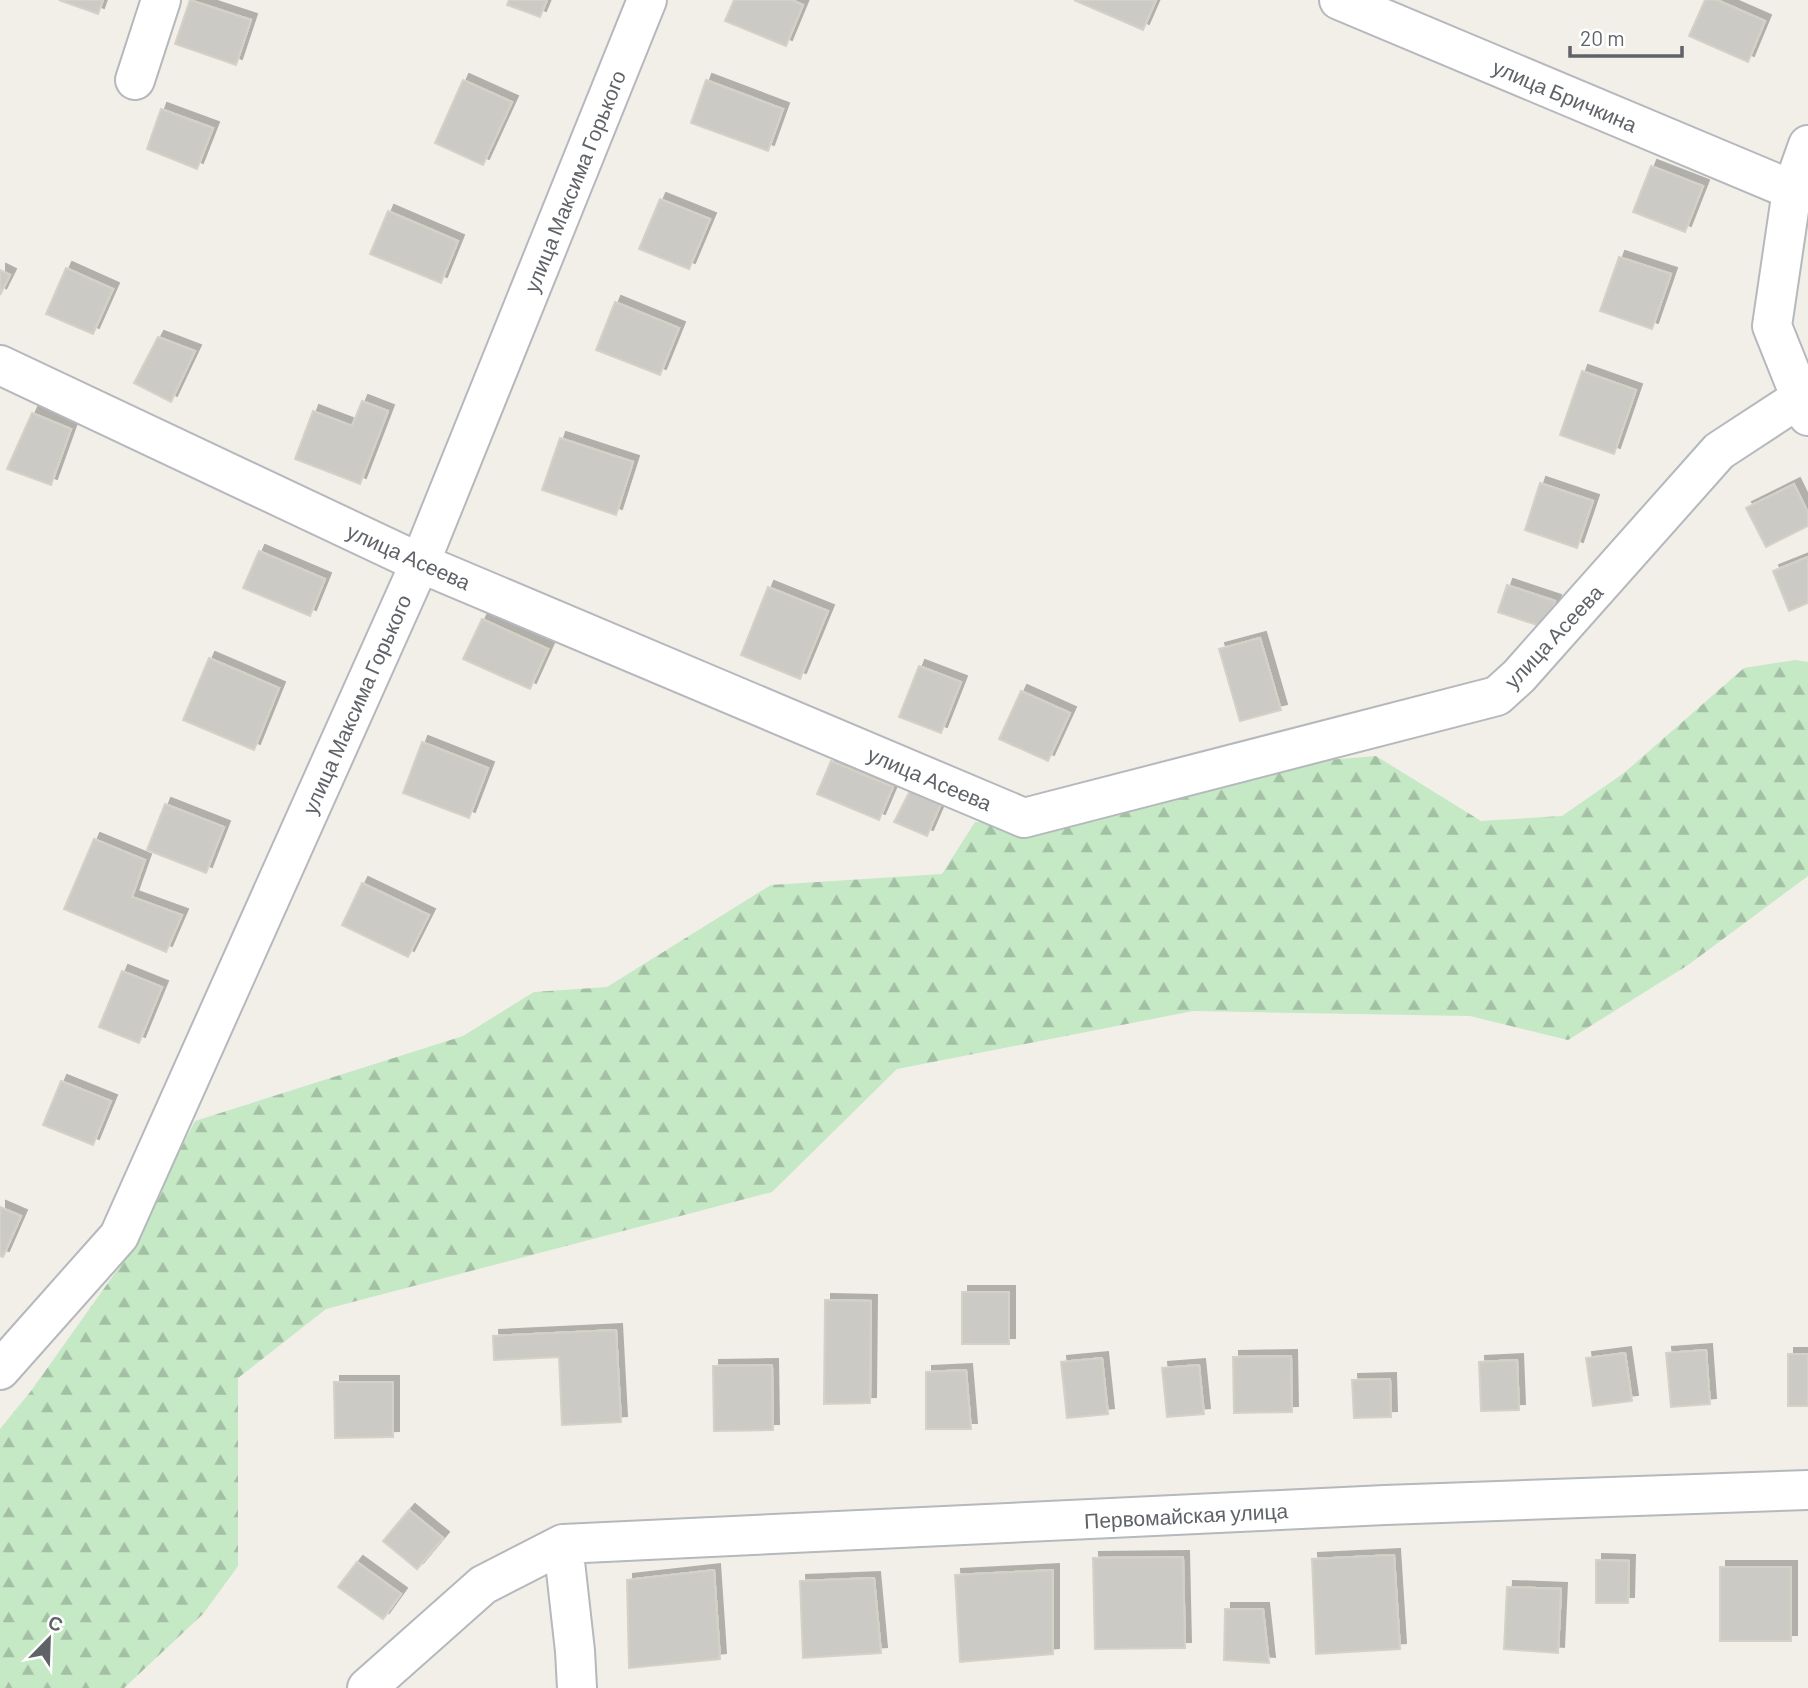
<svg xmlns="http://www.w3.org/2000/svg" width="1808" height="1688" font-family="Barlow,sans-serif">
	<style>
		.forest { fill: url(#forest-firs) }
		.building { fill: #cccac5; stroke: #d6d1c6; stroke-width: 2; filter: url(#shadow) }
		.lines { fill: none; stroke-linecap: round; stroke-linejoin: round }
		.minor-casing { stroke: #b5b8bc; stroke-width: 42 }
		.minor { stroke: #fff; stroke-width: 38 }
		.labels { text-anchor: middle; dominant-baseline: central; stroke-width: 7; stroke-linejoin: round; paint-order: stroke }
		.street-label { font-size: 21px; fill: #5f6368; stroke: #fff }
	</style>
	<defs>
		<pattern id="forest-firs" width="22" height="20" patternUnits="userSpaceOnUse" patternTransform="scale(1.75)"><rect width="22" height="20" fill="#c5e8c5"/><path d="M5 1l3.5 6h-7zM16 11l3.5 6h-7z" fill="#a3c0a4"/></pattern>
		<filter id="shadow"><feDropShadow dx="6" dy="-6" stdDeviation="0" flood-color="#0004"/></filter>
	</defs>
	<rect width="100%" height="100%" fill="#f1efe8"/>
	<path class="forest" d="M1795 660 1808 662V876L1688 965 1568 1040 1470 1016 1193 1011 897 1069 772 1192 326 1309 238 1378V1566L203 1614 124 1688H0V1429L31 1391 120 1266 195 1121 463 1036 534 992 607 987 771 885 942 874 975 822H1093L1278 764 1376 756 1481 821 1562 816 1624 773 1744 668Z"/>
	<path class="building" d="M59 0H103L98 14Z
		M190 0 251 20 236 65 175 44Z
		M509 0H547L540 17 507 5Z
		M734 0H792L803 5 786 46 725 21Z
		M1074 0H1156L1143 30Z
		M1705 0H1717L1765 21 1748 62 1689 36Z
		M463 80 512 102 483 165 435 143Z
		M706 80 783 109 768 151 691 123Z
		M161 109 213 128 197 169 147 149Z
		M1651 166 1703 186 1685 232 1633 212Z
		M660 199 710 219 689 269 639 249Z
		M388 211 458 241 441 283 370 254Z
		M1619 257 1671 274 1652 329 1600 311Z
		M66 268 113 289 93 334 46 314Z
		M0 270 10 275 0 295Z
		M615 302 679 328 660 375 596 350Z
		M158 337 195 351 171 402 134 383Z
		M1582 371 1636 390 1614 454 1560 435Z
		M362 401 388 411 360 484 295 459 313 411 352 426Z
		M32 413 71 429 51 485 7 469Z
		M560 438 633 462 616 515 542 490Z
		M1540 483 1593 501 1577 548 1525 530Z
		M1794 484 1808 513V526L1766 547 1746 508Z
		M259 551 325 579 310 616 243 588Z
		M1808 557V603L1789 611 1773 571Z
		M1507 585 1555 601 1546 628 1498 612Z
		M768 587 828 611 800 679 741 655Z
		M482 619 548 649 530 689 463 659Z
		M1260 638 1281 710 1240 721 1219 649Z
		M209 658 279 688 254 750 183 720Z
		M919 666 961 682 941 733 899 717Z
		M1021 691 1070 713 1048 761 999 739Z
		M422 742 488 768 469 818 403 793Z
		M831 761 893 787 879 820 817 794Z
		M912 787 943 799 927 836 894 822Z
		M165 804 224 827 206 873 147 850Z
		M94 839 145 860 132 897 182 915 166 952 64 909Z
		M362 883 429 915 408 957 342 925Z
		M122 971 162 987 139 1043 99 1027Z
		M61 1081 111 1101 93 1145 43 1125Z
		M0 1207 21 1216 3 1257 0 1256Z
		M962 1292H1009V1344H962Z
		M825 1300 871 1301 870 1403 824 1404Z
		M616 1330 621 1422 562 1425 559 1357 494 1360 493 1336Z
		M1706 1350 1710 1404 1671 1407 1666 1353Z
		M1625 1353 1632 1401 1593 1406 1586 1358Z
		M1788 1354H1808V1406H1788Z
		M1291 1356 1292 1412 1234 1413 1233 1357Z
		M1102 1358 1108 1414 1067 1418 1061 1362Z
		M1517 1360 1519 1410 1481 1411 1479 1362Z
		M772 1365 773 1430 714 1431 713 1366Z
		M1199 1365 1204 1414 1167 1417 1162 1368Z
		M966 1370 971 1429H926V1372Z
		M1390 1379 1391 1417 1354 1418 1352 1380Z
		M334 1382H393V1437L335 1438Z
		M409 1510 443 1538 417 1569 383 1541Z
		M1394 1555 1400 1649 1316 1654 1312 1559Z
		M1183 1557 1185 1648 1095 1649 1093 1558Z
		M1596 1560 1629 1561 1628 1603H1596Z
		M357 1562 401 1594 383 1619 338 1587Z
		M1720 1567H1791V1641H1720Z
		M714 1570 720 1659 629 1668 627 1580Z
		M1053 1570V1654L960 1662 955 1575Z
		M874 1578 881 1653 803 1658 800 1581Z
		M1507 1587 1561 1589 1558 1653 1504 1649Z
		M1225 1609H1263L1269 1663 1224 1660Z"/>
	<g class="lines">
		<g class="minor-casing">
			<path id="minor" d="M1339 0 1792 190
				M135 80 161 0
				M1808 145 1792 190 1772 326 1808 416
				M0 365 420 563 1024 818 1497 696 1519 676 1719 451 1800 398
				M0 1370 119 1236 420 563 647 0
				M563 1544 575 1651 577 1688
				M367 1688 483 1585 563 1544 1385 1505 1808 1490"/>
		</g>
		<use href="#minor" class="minor"/>
	</g>
	<g class="labels">
		<g class="street-label">
			<text transform="translate(1565 95) rotate(23)">улица Бричкина</text>
			<text transform="translate(574 181) rotate(-68)">улица Максима Горького</text>
			<text transform="translate(409 556) rotate(24)">улица Асеева</text>
			<text transform="translate(1553 636) rotate(-47)">улица Асеева</text>
			<text transform="translate(356 704) rotate(-66)">улица Максима Горького</text>
			<text transform="translate(930 778) rotate(23)">улица Асеева</text>
			<text transform="translate(1186 1515) rotate(-3)">Первомайская улица</text>
		</g>
	</g>
	<g transform="translate(49 1639) rotate(23)" stroke="#ffffff" stroke-width="5" paint-order="stroke">
	<path d="M0-5L12 26L0 18L-12 26Z" fill="#5f6368"/>
	<text y="-10" font-size="19" font-weight="bold" text-anchor="middle" fill="#5f6368">С</text>
	</g>
	<path d="M1570 46v10h112v-10" fill="none" stroke="#5f6368" stroke-width="3.5"/>
	<text x="1580" y="46" font-size="21" fill="#5f6368" stroke="#ffffff" stroke-width="5" paint-order="stroke">20 m</text>
</svg>
